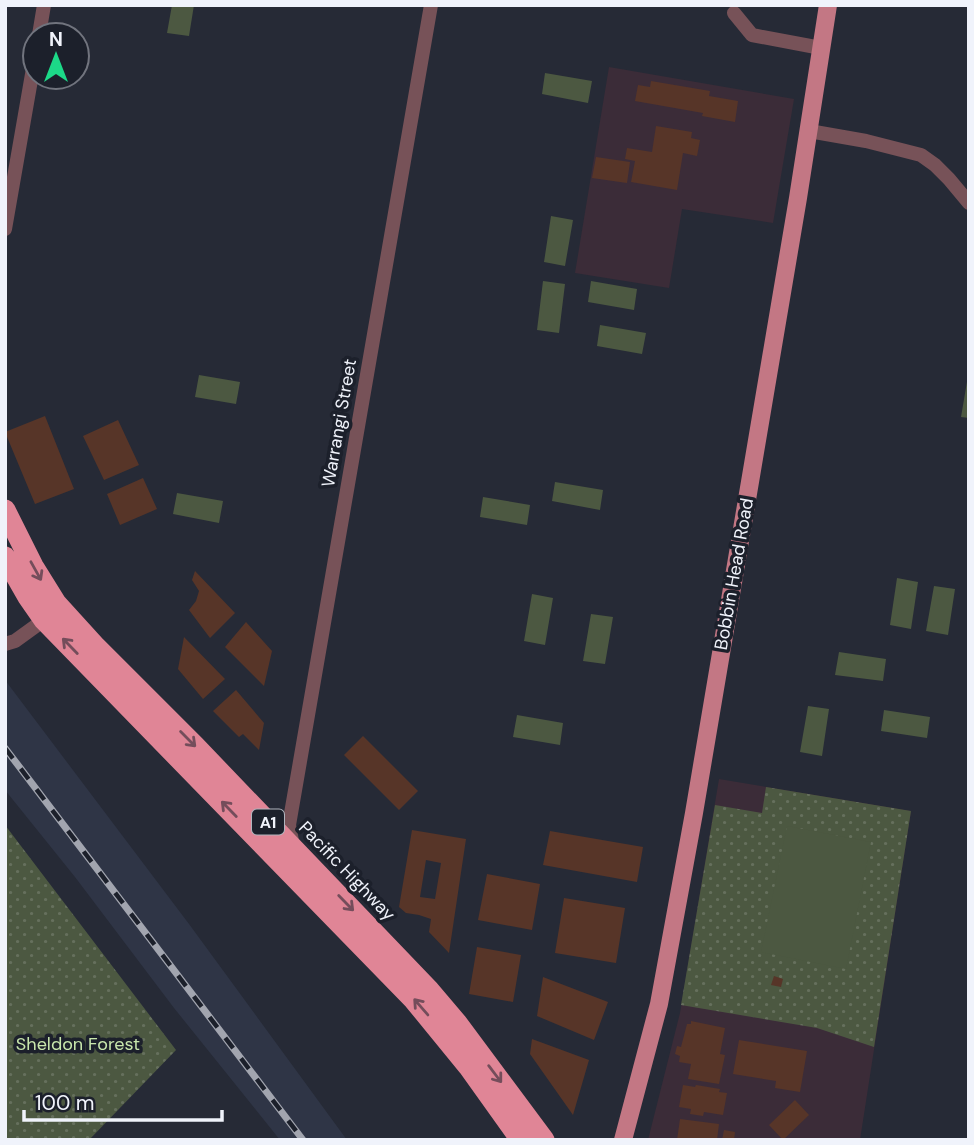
<svg xmlns="http://www.w3.org/2000/svg" width="974" height="1145" font-family="'DM Sans',sans-serif">
	<style>
		.built { fill: #2f3546 }
		.education { fill: #3b2c38 }
		.park { fill: url(#park-dots) }
		.garden { fill: #4c5841 }
		.building { fill: #573528; fill-rule: evenodd }
		.lines { fill: none; stroke-linecap: round; stroke-linejoin: round }
		.minor { stroke: #775258; stroke-width: 14 }
		.major { stroke: #c37784; stroke-width: 18 }
		.highway { stroke: #e08596; stroke-width: 21 }
		.rail-casing { stroke: #a2a5af; stroke-width: 7 }
		.rail { stroke: #1c202b; stroke-width: 4.5; stroke-dasharray: 13; stroke-linecap: butt }
		.oneway { stroke: #744d5b }
		.labels { text-anchor: middle; dominant-baseline: central; stroke-width: 7; stroke-linejoin: round; paint-order: stroke }
		.shield { fill: #1c202b; stroke: #b0b4bd; stroke-width: 2 }
		.shield-label { font-size: 16px; font-weight: bold; fill: #f0f3fb }
		.street-label { font-size: 18px; fill: #f0f3fb; stroke: #1c202b }
		.park-label { font-size: 18px; fill: #c9e7ad; stroke: #1c202b }
	</style>
	<defs>
		<pattern id="park-dots" width="8" height="8" patternUnits="userSpaceOnUse" patternTransform="scale(1.75)"><rect width="8" height="8" fill="#4c5841"/><path d="M2 2h.1M6 6h.1" fill="none" stroke="#66705d" stroke-width="1.8" stroke-linecap="round"/></pattern>
	</defs>
	<rect width="100%" height="100%" fill="#262a36"/>
	<path class="built" d="M5 680 189 924 347 1140H280L174 1008 75 877 5 790Z"/>
	<path class="education" d="M609 67 794 99 773 223 682 209 669 288 575 273Z
		M719 779 911 811 860 1140H648L680 1013Z"/>
	<path class="park" d="M766 787 911 811 874 1047 817 1028 681 1005 715 805 762 813Z
		M5 825 176 1050 89 1140H5Z"/>
	<path class="garden" d="M172 5H194L189 36 167 33Z
		M545 73 592 81 588 103 542 94Z
		M551 216 573 220 565 266 544 262Z
		M543 281 565 284 559 333 537 330Z
		M591 281 637 289 634 310 588 302Z
		M600 325 646 333 642 354 597 346Z
		M969 370V418L961 417Z
		M199 375 240 382 236 404 195 397Z
		M555 482 603 490 600 510 552 501Z
		M177 493 223 501 219 523 173 514Z
		M483 497 530 505 527 525 480 517Z
		M897 578 918 582 911 629 890 625Z
		M934 586 955 589 948 635 926 631Z
		M532 594 553 598 545 645 524 641Z
		M591 614 613 617 605 664 583 661Z
		M839 652 886 659 883 681 835 675Z
		M808 706 829 709 822 756 800 752Z
		M884 710 930 717 927 738 881 731Z
		M517 715 563 723 560 745 513 737Z
		M787 826 871 842 846 969 761 952Z"/>
	<path class="building" d="M651 81 710 91 709 96 738 101 735 122 702 116 703 113 635 101 638 85 650 87Z
		M656 126 692 132 691 138 700 140 697 156 683 153 677 190 631 182 635 161 625 159 627 148 652 152Z
		M596 157 630 162 627 183 592 178Z
		M45 416 74 489 35 504 5 432Z
		M118 420 139 465 104 480 83 436Z
		M143 478 157 509 120 525 107 494Z
		M195 571 235 613 210 638 189 610 196 601 199 591 192 580Z
		M246 622 272 651 264 686 225 647Z
		M184 637 225 679 203 699 178 669Z
		M236 690 264 723 259 750 243 734 239 737 213 711Z
		M363 736 418 791 399 810 344 755Z
		M412 830 466 839 449 953 429 932 431 919 419 915 406 913 399 907ZM426 860 441 863 435 899 420 897Z
		M550 831 643 847 637 882 543 865Z
		M487 874 540 884 532 930 478 920Z
		M564 898 625 908 616 963 555 953Z
		M477 947 521 955 513 1002 469 994Z
		M774 976 783 979 781 987 771 985Z
		M543 977 608 1002 594 1040 537 1016Z
		M691 1021 725 1028 720 1054 725 1055 719 1084 688 1079 691 1064 679 1062 680 1056 675 1054 677 1046 681 1047 687 1024H691Z
		M532 1039 589 1060 573 1115 530 1054Z
		M739 1040 807 1051 800 1092 775 1088 776 1081 733 1074Z
		M683 1085 695 1087 696 1085 720 1089 719 1092 727 1093 723 1115 704 1112 703 1116 690 1114 691 1109 679 1107Z
		M795 1100 809 1115 783 1140 769 1125Z
		M680 1119 719 1124 717 1140H677Z
		M724 1130 735 1132 734 1140H722Z"/>
	<g class="lines">
		<path class="minor" d="M734 13 752 35 821 48
			M39 35 44 5
			M809 131 866 141 921 155 935 165 949 179 969 203
			M5 229 35 57
			M5 644 15 641 44 620
			M293 846 289 825 431 5"/>
		<path class="major" d="M623 1140 659 1004 694 813 798 198 828 5"/>
		<path class="highway" d="M5 510 33 566 56 603 96 647 195 746 429 990 457 1023 544 1140
			M5 557 28 597 44 620 414 1000 468 1066 521 1140"/>
		<g class="rail-casing">
			<path id="rail" d="M5 748 303 1140"/>
		</g>
		<use href="#rail" class="rail"/>
	</g>
	<defs><path id="oneway-shaft" d="M-6 0H5M1.5-3L5.5 0L1.5 3" fill="none" stroke-width="1.6" stroke-linecap="round" stroke-linejoin="round" transform="scale(1.75)"/></defs>
	<g class="oneway">
		<use href="#oneway-shaft" transform="translate(36 571) rotate(61)"/>
		<use href="#oneway-shaft" transform="translate(70 646) rotate(-134)"/>
		<use href="#oneway-shaft" transform="translate(188 739) rotate(45)"/>
		<use href="#oneway-shaft" transform="translate(229 809) rotate(-134)"/>
		<use href="#oneway-shaft" transform="translate(346 903) rotate(46)"/>
		<use href="#oneway-shaft" transform="translate(421 1007) rotate(-131)"/>
		<use href="#oneway-shaft" transform="translate(495 1074) rotate(53)"/>
	</g>
	<g class="labels">
		<rect class="shield" x="252" y="809.5" width="32" height="25" rx="5"/>
		<g class="shield-label">
			<text x="268" y="822">A1</text>
		</g>
		<g class="street-label">
			<text transform="translate(339 423) rotate(-80)">Warrangi Street</text>
			<text transform="translate(734 574) rotate(-80)">Bobbin Head Road</text>
			<text transform="translate(347 871) rotate(46)">Pacific Highway</text>
		</g>
		<g class="park-label">
			<text x="78" y="1044">Sheldon Forest</text>
		</g>
	</g>
	<rect width="974" height="1145" fill="none" stroke="#f0f3fb" stroke-width="14"/>
	<g transform="translate(56 56)"><circle r="33" fill="#1c202b" stroke="#71747e" stroke-width="2"/>
	<path d="M0-5L12 26L0 18L-12 26Z" fill="#1cd988"/>
	<text y="-10" font-size="19" font-weight="bold" text-anchor="middle" fill="#f0f3fb">N</text>
	</g>
	<path d="M24 1110v10h198v-10" fill="none" stroke="#f0f3fb" stroke-width="3.5"/>
	<text x="35" y="1110" font-size="21" fill="#f0f3fb" stroke="#1c202b" stroke-width="5" paint-order="stroke">100 m</text>
</svg>
